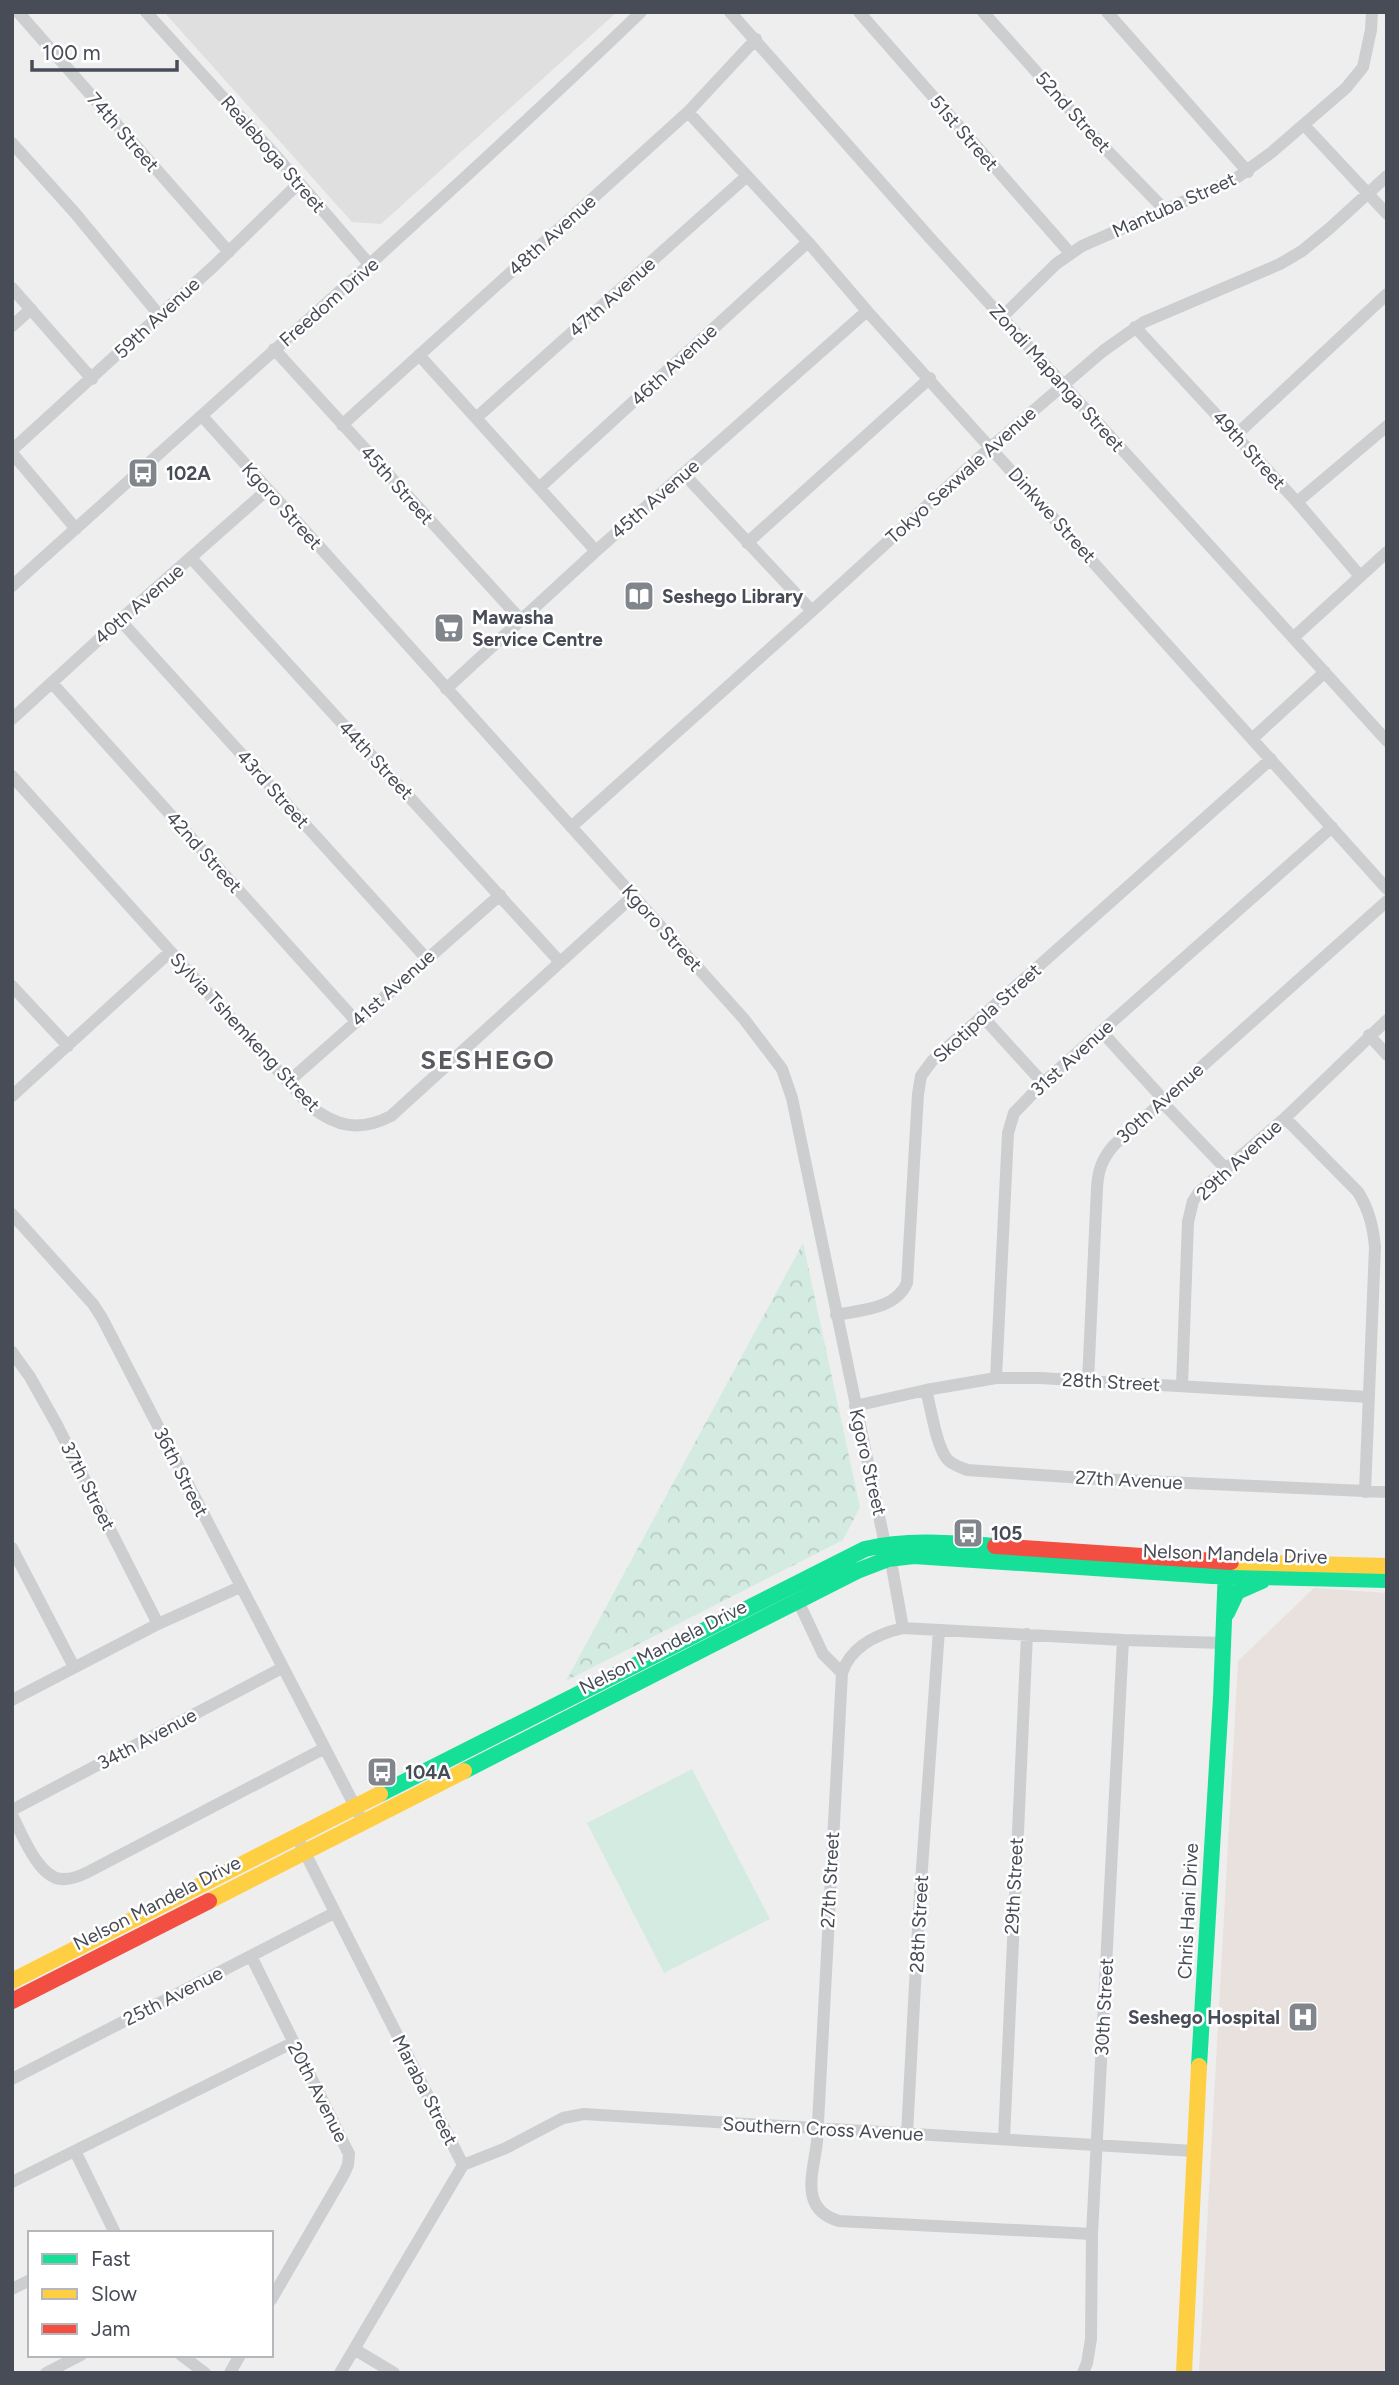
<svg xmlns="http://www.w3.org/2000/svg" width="1399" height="2385" font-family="Figtree,sans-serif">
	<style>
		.education { fill: #e0dfdf }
		.medical { fill: #e9e1dd }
		.park { fill: url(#park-crowns) }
		.garden { fill: #d4ebe2 }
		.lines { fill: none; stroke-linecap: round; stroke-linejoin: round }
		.street { stroke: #ccced0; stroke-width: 12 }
		.fast { stroke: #16e098; stroke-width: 16 }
		.slow { stroke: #ffcf43; stroke-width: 16 }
		.jam { stroke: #f24e42; stroke-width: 16 }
		.labels { text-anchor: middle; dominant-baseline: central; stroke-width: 5; stroke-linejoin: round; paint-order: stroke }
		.street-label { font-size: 19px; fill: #474c57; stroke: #fff }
		.poi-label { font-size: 19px; font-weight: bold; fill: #474c57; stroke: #fff; text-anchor: start }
		.district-label { font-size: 26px; font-weight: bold; letter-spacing: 2px; fill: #5a5b61; stroke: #fff }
	</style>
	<defs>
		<pattern id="park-crowns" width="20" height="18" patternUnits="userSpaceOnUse" patternTransform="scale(1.75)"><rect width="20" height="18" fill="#d4ebe2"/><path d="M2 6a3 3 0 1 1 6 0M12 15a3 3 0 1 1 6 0" fill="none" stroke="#b7cbc4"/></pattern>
	</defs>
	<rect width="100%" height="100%" fill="#eee"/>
	<path class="education" d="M164 12H617L381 224 352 222Z"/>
	<path class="medical" d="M1314 1588 1387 1593V2373H1199L1238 1661Z"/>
	<path class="park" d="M803 1243 860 1507 843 1540 566 1681Z"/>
	<path class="garden" d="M692 1769 770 1919 664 1973 587 1823Z"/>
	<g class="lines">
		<path class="street" d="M18 12 229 252
			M146 12 276 156 370 265
			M730 12 930 238 1387 741
			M859 12 1070 253
			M983 12 1096 139 1165 210
			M1107 12 1248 172
			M688 112 808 242 867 311 1387 889
			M1304 125 1387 214
			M12 143 75 213 160 316
			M12 288 92 379
			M1002 317 1056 264 1082 246 1235 179 1272 152 1346 88 1363 67 1371 30 1372 12
			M12 326 31 309
			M1135 327 1297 502 1360 576
			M274 349 521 620
			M419 355 596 551
			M202 416 744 1019 782 1069 792 1098 888 1559 892 1567 903 1628
			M476 418 747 176
			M342 425 688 112 756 39
			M1236 435 1387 294
			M12 450 215 265 299 183
			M12 453 76 529
			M684 474 812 611
			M539 488 808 242
			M1297 502 1387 426
			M747 543 930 378
			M192 559 560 962
			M12 586C222 396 436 209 641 12
			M120 620 426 958
			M1294 637 1387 552
			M52 683 356 1021
			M446 689 596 551 867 311
			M12 719 120 620 267 490
			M1253 738 1325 672
			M12 776 310 1106C336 1127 360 1132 391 1116L633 896
			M571 827 812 611 991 447 1103 351 1144 322 1280 264 1302 251 1330 228 1387 176
			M12 986 68 1046
			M982 1016 1043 1083
			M1102 1032 1164 1100
			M1369 1035 1387 1055
			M288 1082 500 895
			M12 1096 170 952
			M1162 1102 1226 1169
			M1285 1118 1358 1192C1369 1210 1373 1226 1375 1247L1365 1492
			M12 1214 93 1304 102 1318 359 1814
			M836 1315C861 1310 896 1309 907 1283L918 1094 921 1076 932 1061 1271 759
			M12 1352 30 1377 57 1425 158 1624
			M996 1378 1008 1133 1014 1113 1043 1083 1332 827
			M1088 1381 1097 1188C1098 1170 1102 1159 1114 1145L1387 901
			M1182 1386 1188 1222 1193 1201 1199 1192 1285 1118 1387 1020
			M926 1390C931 1408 936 1445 947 1459 952 1465 960 1467 967 1470L1098 1479 1387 1492
			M855 1406 926 1390 996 1378H1040L1369 1397
			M12 1548 74 1667
			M798 1601 823 1654 842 1673
			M12 1700 158 1624 240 1587
			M12 1810 282 1668
			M12 1815C22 1834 38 1877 61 1879 71 1880 80 1876 88 1872L325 1748
			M297 1837 463 2165
			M251 1956 349 2154 348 2165 344 2174 271 2300
			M12 2079 334 1913
			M907 2134 919 1910 939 1630
			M1004 2139 1027 1634
			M75 2151 115 2233
			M463 2165 506 2148 563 2118 584 2114 1194 2151
			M12 2182 292 2043
			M1092 2234 839 2221C799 2209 813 2174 817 2142L842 1673C851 1646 877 1634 903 1628L1123 1640 1223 1643
			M12 2289 30 2280
			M354 2349 394 2373
			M181 2355 205 2373
			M46 2373 81 2355
			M230 2373 240 2355
			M340 2373 463 2165
			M1083 2373 1087 2363 1091 2339 1092 2234 1123 1640"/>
		<path class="fast" d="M1227 1613 1237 1592 1262 1581
			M464 1771 857 1571 888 1559 914 1556 1212 1576 1387 1580
			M380 1794 865 1549C908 1539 951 1543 995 1546
			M1199 2066 1221 1698 1226 1568"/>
		<path class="slow" d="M1231 1562 1387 1566
			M209 1901 464 1771
			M12 1981 380 1794
			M1184 2373 1199 2066"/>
		<path class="jam" d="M995 1546 1231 1562
			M12 2001 209 1901"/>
	</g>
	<defs>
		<g id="bus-square" transform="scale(1.575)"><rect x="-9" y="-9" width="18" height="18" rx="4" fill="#81858c" stroke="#fff"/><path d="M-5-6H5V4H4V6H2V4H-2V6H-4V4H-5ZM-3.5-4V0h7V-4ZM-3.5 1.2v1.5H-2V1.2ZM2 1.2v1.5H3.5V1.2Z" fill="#fff"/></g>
		<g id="library-square" transform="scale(1.575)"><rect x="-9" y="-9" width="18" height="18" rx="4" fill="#81858c" stroke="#fff"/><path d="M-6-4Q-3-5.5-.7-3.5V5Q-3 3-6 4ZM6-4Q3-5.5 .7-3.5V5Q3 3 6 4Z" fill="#fff"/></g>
		<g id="supermarket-square" transform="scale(1.575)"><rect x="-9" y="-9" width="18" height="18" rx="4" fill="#81858c" stroke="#fff"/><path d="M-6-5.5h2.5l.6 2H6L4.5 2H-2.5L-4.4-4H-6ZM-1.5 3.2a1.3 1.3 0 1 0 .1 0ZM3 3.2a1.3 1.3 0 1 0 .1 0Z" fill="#fff"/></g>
		<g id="hospital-square" transform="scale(1.575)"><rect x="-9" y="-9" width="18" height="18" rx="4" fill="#81858c" stroke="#fff"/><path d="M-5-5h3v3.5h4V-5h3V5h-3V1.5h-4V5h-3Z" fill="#fff"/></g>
	</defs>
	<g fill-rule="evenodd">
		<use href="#bus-square" x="143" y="473"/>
		<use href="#library-square" x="639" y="596"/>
		<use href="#supermarket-square" x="449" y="628"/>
		<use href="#bus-square" x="968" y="1533"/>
		<use href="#bus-square" x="382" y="1772"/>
		<use href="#hospital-square" x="1303" y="2017"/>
	</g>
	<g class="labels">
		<g class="street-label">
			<text transform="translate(1073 112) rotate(48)">52nd Street</text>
			<text transform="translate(123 132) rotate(49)">74th Street</text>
			<text transform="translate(964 133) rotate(49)">51st Street</text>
			<text transform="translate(273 154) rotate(49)">Realeboga Street</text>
			<text transform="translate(1174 205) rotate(-24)">Mantuba Street</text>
			<text transform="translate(552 235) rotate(-42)">48th Avenue</text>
			<text transform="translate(612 297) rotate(-42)">47th Avenue</text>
			<text transform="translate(329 302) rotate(-41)">Freedom Drive</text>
			<text transform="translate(157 318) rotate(-43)">59th Avenue</text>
			<text transform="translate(674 365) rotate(-43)">46th Avenue</text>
			<text transform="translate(1057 378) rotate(48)">Zondi Mapanga Street</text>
			<text transform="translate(1249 450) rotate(48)">49th Street</text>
			<text transform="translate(961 475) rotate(-42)">Tokyo Sexwale Avenue</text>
			<text transform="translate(397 485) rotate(48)">45th Street</text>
			<text transform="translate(655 499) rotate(-41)">45th Avenue</text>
			<text transform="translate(282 506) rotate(48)">Kgoro Street</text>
			<text transform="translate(1052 515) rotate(48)">Dinkwe Street</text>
			<text transform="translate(139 604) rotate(-41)">40th Avenue</text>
			<text transform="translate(376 760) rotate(47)">44th Street</text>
			<text transform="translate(273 789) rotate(48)">43rd Street</text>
			<text transform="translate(204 852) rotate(48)">42nd Street</text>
			<text transform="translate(662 928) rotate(48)">Kgoro Street</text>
			<text transform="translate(393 988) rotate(-42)">41st Avenue</text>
			<text transform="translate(987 1013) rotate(-42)">Skotipola Street</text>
			<text transform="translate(245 1032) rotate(47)">Sylvia Tshemkeng Street</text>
			<text transform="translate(1072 1058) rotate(-42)">31st Avenue</text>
			<text transform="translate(1160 1103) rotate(-42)">30th Avenue</text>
			<text transform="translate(1239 1160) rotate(-43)">29th Avenue</text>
			<text transform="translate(1111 1382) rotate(3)">28th Street</text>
			<text transform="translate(868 1462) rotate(77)">Kgoro Street</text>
			<text transform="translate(181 1472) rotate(63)">36th Street</text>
			<text transform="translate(1129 1480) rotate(3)">27th Avenue</text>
			<text transform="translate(88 1486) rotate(63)">37th Street</text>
			<text transform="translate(1235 1554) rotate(2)">Nelson Mandela Drive</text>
			<text transform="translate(663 1647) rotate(-27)">Nelson Mandela Drive</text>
			<text transform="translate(147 1739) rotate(-28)">34th Avenue</text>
			<text transform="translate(830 1880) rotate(-87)">27th Street</text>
			<text transform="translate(1014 1886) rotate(-87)">29th Street</text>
			<text transform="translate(157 1903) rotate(-27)">Nelson Mandela Drive</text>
			<text transform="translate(1188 1911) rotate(-87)">Chris Hani Drive</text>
			<text transform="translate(919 1924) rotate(-87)">28th Street</text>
			<text transform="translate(173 1996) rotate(-27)">25th Avenue</text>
			<text transform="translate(1104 2007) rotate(-87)">30th Street</text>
			<text transform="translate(425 2090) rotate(63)">Maraba Street</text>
			<text transform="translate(318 2092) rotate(63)">20th Avenue</text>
			<text transform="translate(823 2129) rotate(3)">Southern Cross Avenue</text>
		</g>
		<g class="poi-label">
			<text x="166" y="473">102A</text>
			<text x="662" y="596">Seshego Library</text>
			<text x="472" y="617">Mawasha<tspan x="472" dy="22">Service Centre</tspan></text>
			<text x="991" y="1533">105</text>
			<text x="405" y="1772">104A</text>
			<text x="1280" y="2017" text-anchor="end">Seshego Hospital</text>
		</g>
		<g class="district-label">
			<text x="488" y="1060">SESHEGO</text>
		</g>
	</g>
	<rect width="1399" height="2385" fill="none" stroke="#474c57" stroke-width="28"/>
	<rect x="28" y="2231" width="245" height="126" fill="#ffffff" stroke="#b5b7bc" stroke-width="2"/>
	<rect x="42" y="2254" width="35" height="10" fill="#16e098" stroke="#b5b7bc" stroke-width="2"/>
	<text x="91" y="2266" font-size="21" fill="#474c57">Fast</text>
	<rect x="42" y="2289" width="35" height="10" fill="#ffcf43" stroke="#b5b7bc" stroke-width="2"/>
	<text x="91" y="2301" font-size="21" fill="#474c57">Slow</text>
	<rect x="42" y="2324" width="35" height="10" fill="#f24e42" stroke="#b5b7bc" stroke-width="2"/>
	<text x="91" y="2336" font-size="21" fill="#474c57">Jam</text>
	<path d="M32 60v10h145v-10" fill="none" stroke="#474c57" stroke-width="3.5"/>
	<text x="42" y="60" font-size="21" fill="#474c57" stroke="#ffffff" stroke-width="5" paint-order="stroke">100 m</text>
</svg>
